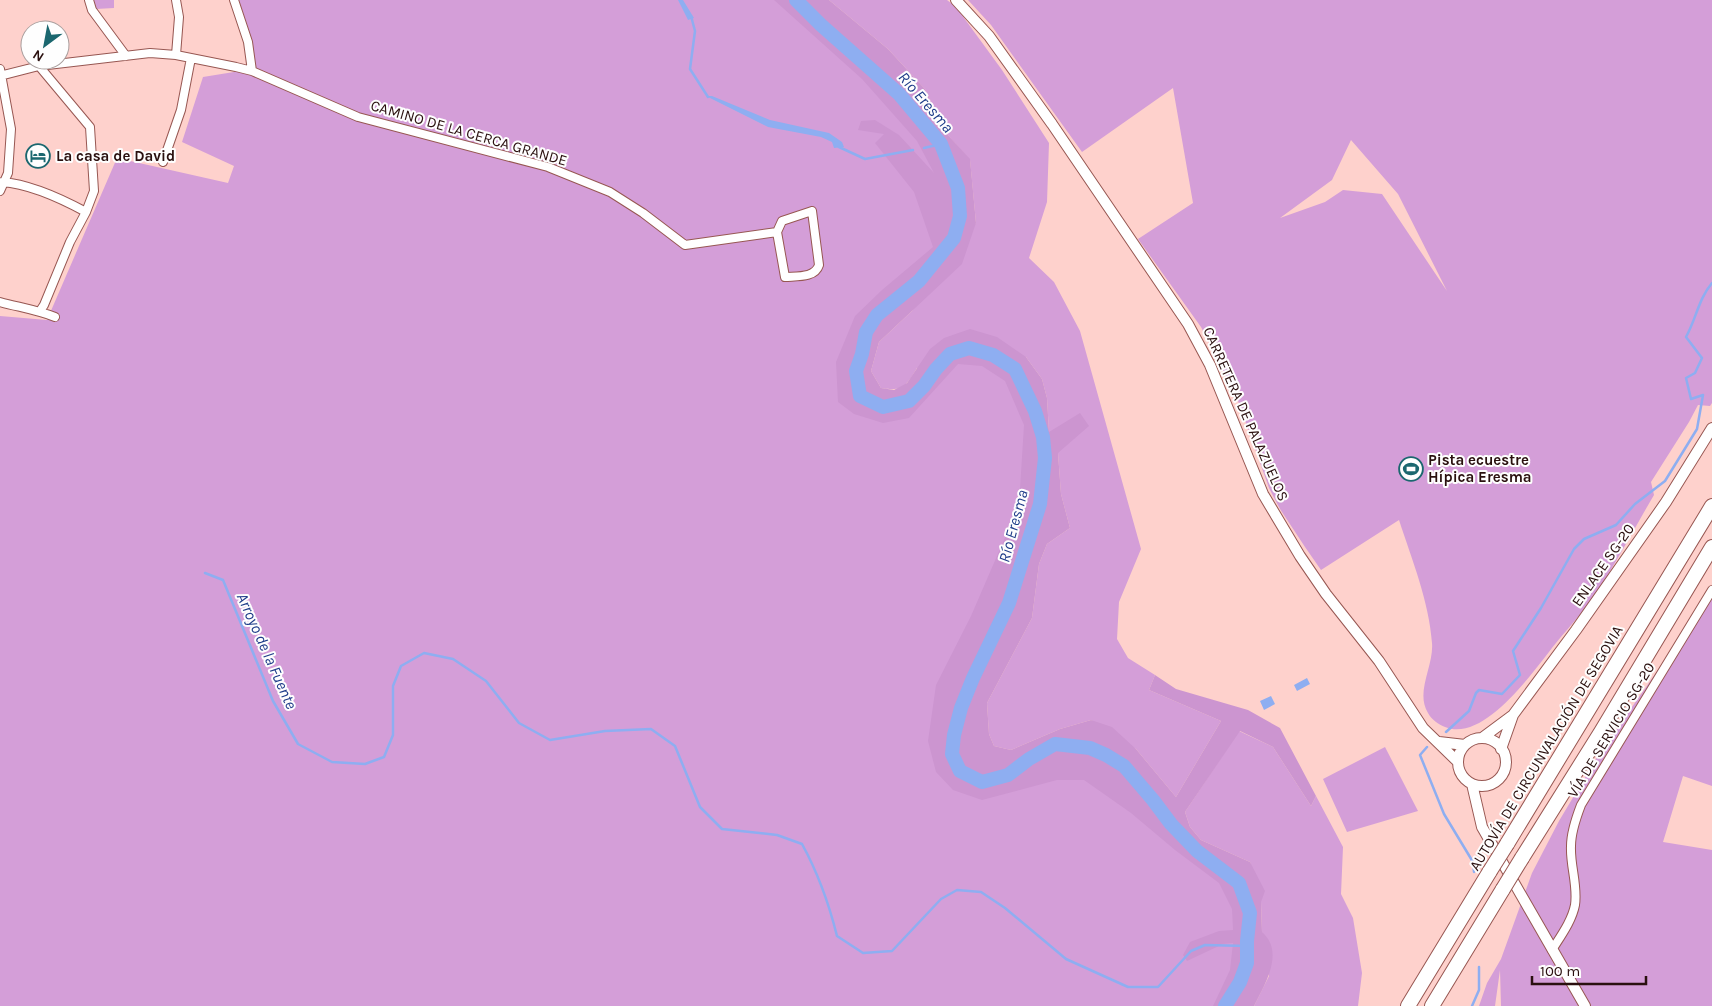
<svg xmlns="http://www.w3.org/2000/svg" width="1712" height="1006" font-family="Karla,sans-serif">
	<style>
		.green { fill: #d49ed8; fill-rule: evenodd }
		.forest { fill: #cc95d0 }
		.water { fill: #8eaef1 }
		.lines { fill: none; stroke-linecap: round; stroke-linejoin: round }
		.stream { stroke: #8eaef1; stroke-width: 2.5 }
		.river { stroke: #8eaef1; stroke-width: 14 }
		.minor-casing { stroke: #975752; stroke-width: 10 }
		.tertiary-casing { stroke: #975752; stroke-width: 12 }
		.motorway-casing { stroke: #975752; stroke-width: 16 }
		.minor { stroke: #fff; stroke-width: 8 }
		.tertiary { stroke: #fff; stroke-width: 10 }
		.motorway { stroke: #fff; stroke-width: 14 }
		.motorway-bridge-casing { stroke: #975752; stroke-width: 16; stroke-linecap: butt }
		.motorway-bridge { stroke: #fff; stroke-width: 14 }
		.labels { text-anchor: middle; dominant-baseline: central; stroke-width: 4; stroke-linejoin: round; paint-order: stroke }
		.street-label { font-size: 15px; fill: #2a100f; stroke: #fefefe }
		.poi-label { font-size: 15px; font-weight: bold; fill: #2a100f; stroke: #fefefe; text-anchor: start }
		.water-label { font-size: 16px; font-style: italic; fill: #1e3c89; stroke: #fefefe }
	</style>
	<rect width="100%" height="100%" fill="#fed1cc"/>
	<path class="green" d="M91 0H114V8L96 9 92 4Z
		M239 0H796L899 94 960 216 862 354 883 407 936 369 993 355 1043 437 952 754 1090 748 1250 913 1225 1006H0V316L47 320 117 158 228 183 234 166 182 142 203 77 240 71 255 61Z
		M829 0H947L956 7 1002 70 1049 143 1047 202 1029 258 1054 282 1080 331 1141 549 1119 602 1117 639 1128 658 1155 675 1149 690 1221 721 1176 797 1136 749 1091 720 1060 729 1011 750 994 746 989 734 987 703 1032 618 1039 564 1047 544 1070 528 1061 494 1058 453 1049 432 1047 398 1042 379 1026 357 917 368C906 386 903 392 881 388L871 371 879 342 912 311 976 223 970 160 947 134 925 89 888 49Z
		M968 0H1712V403L1710 406 1698 405 1689 422 1651 482 1654 495C1635 527 1618 560 1598 590 1586 609 1570 626 1556 643 1534 670 1485 743 1445 727 1439 725 1431 719 1428 713 1415 692 1434 666 1432 643 1429 601 1412 560 1399 520L1321 570 1305 547 1280 509 1269 488 1237 398 1201 327 1138 239 1193 203 1173 88 1082 152 991 25ZM1351 140 1398 194 1447 291 1382 194 1343 190 1325 202 1280 218 1332 180Z
		M1712 593V786L1683 776 1663 842 1712 850V1006H1501L1500 970 1495 1006H1479L1487 983 1501 959 1532 873 1559 821 1599 754Z
		M1239 731 1273 747 1311 806 1316 796 1343 847 1341 894 1353 918 1362 973 1358 1006H1254L1269 976 1262 932 1261 902 1250 862 1201 840 1190 827 1185 812Z
		M1385 747 1418 811 1347 832 1323 779Z"/>
	<path class="forest" d="M774 0H829L888 49 925 89 947 134 970 159 976 223 962 264 879 342 871 371 881 388 894 390 907 383 930 349 944 338 970 329 997 337 1026 357 1042 379 1047 398 1049 432 1080 413 1089 426 1058 453 1061 494 1070 528 1047 544 1039 564 1032 618 987 703 989 734 994 746 1011 750 1060 729 1091 720 1112 727 1136 749 1176 797 1221 721 1149 690 1155 675 1176 689 1248 710 1280 728 1316 796 1311 806 1273 747 1240 731 1185 812 1190 827 1201 840 1250 862 1265 891 1261 902 1262 932C1285 952 1265 984 1254 1006H1213L1230 970 1233 943 1223 944 1187 961 1183 955 1190 942 1219 931 1233 930 1232 909 1219 883 1175 850 1131 813 1084 780H1057L982 800 953 790 936 772 928 741 936 685 971 616 1019 505 1024 425 1005 381 982 366 958 364 909 418 883 423 854 414 838 402 836 362 855 316 882 290 933 247 914 192 875 143 884 134 858 130 861 121 875 120 899 135 934 173 917 141 862 79Z"/>
	<path class="water" d="M678 0H683L694 18 688 20Z
		M706 96H712L770 120 829 133 842 142 844 147 834 148 832 142 821 137 768 127Z
		M1307 678 1310 684 1297 691 1294 685Z
		M1271 696 1275 704 1264 710 1260 701Z"/>
	<g class="lines">
		<path class="stream" d="M691 16 695 31 690 69 708 97
			M839 147 865 159 913 150
			M924 148 941 144
			M205 573 223 580 273 701 298 744 332 762 365 764 384 757 393 735V686L401 666 424 653 453 659 486 681 519 723 550 740 605 731 651 729 675 746 700 807 722 829 777 835 802 844C818 873 829 904 837 936L863 953 892 951 941 899 957 890 981 892 1005 908 1066 959 1128 987H1158L1191 951 1205 945 1247 946
			M1446 732 1469 711 1476 693 1479 690 1502 694 1520 675 1513 651 1541 608 1574 549 1584 539 1616 525 1635 504 1665 481 1697 429 1703 395 1691 399 1686 378 1695 373 1702 358 1686 337C1696 319 1699 298 1712 283
			M1427 747 1420 755 1444 814 1473 862 1474 872
			M1472 1006 1479 990V967"/>
		<path class="river" d="M796 0 821 25 899 94 941 144 958 188 960 216 954 238 919 281 877 315 866 332 862 354 856 371 860 396 883 407 909 401 924 386 936 369 950 354 969 348 993 355 1015 369 1035 411 1043 437 1045 458 1040 504 1009 603 973 678 961 708 954 735 952 754 960 771 982 782 1008 775 1029 759 1055 744 1090 748 1106 755 1124 766 1153 800 1171 824 1197 851 1239 883 1250 913 1247 941V963L1240 982 1225 1006"/>
		<g class="minor-casing">
			<path id="minor" d="M89 0 92 10 126 56
				M176 0 179 17 176 55
				M234 0 248 42 252 71
				M39 66 90 127 94 191 86 212 70 242 44 305 40 311
				M0 69 11 129 8 173 0 191
				M0 76 39 66 150 53 176 55 236 67 252 71 358 117 548 167 610 192 643 213 685 245 777 232 785 277C797 276 815 278 819 265L812 211 782 221 777 232
				M163 162 181 110 191 58
				M2 182C29 184 62 199 86 212
				M0 302C18 307 37 310 55 317
				M1552 950C1560 937 1572 921 1575 905 1578 885 1570 866 1571 846 1571 832 1576 818 1581 805L1712 590"/>
		</g>
		<g class="tertiary-casing">
			<path id="tertiary" d="M956 0 989 36 1052 124 1188 324 1210 365 1263 494 1300 556 1326 594 1379 661 1423 728 1457 761
				M1482 738 1513 715
				M1458 762a24 24 0 1 1 48 0a24 24 0 1 1-48 0Z
				M1439 742 1465 745
				M1501 749 1513 715 1576 630 1666 502 1712 428
				M1472 784 1482 827 1585 1006"/>
		</g>
		<g class="motorway-casing">
			<path id="motorway" d="M1507 844 1712 506
				M1522 858 1601 732 1712 547
				M1408 1006 1490 871
				M1432 1006 1503 889"/>
		</g>
		<use href="#minor" class="minor"/>
		<use href="#tertiary" class="tertiary"/>
		<use href="#motorway" class="motorway"/>
		<g class="motorway-bridge-casing">
			<path id="motorway-bridge" d="M1490 871 1507 844
				M1503 889 1522 858"/>
		</g>
		<use href="#motorway-bridge" class="motorway-bridge"/>
	</g>
	<defs>
		<g id="hotel-ring" transform="scale(1.25)"><circle r="9.5" fill="#fefefe" stroke="#1b676f" stroke-width="1.5"/><path d="M-6-4.5h1.5V1H6V5H4.5V3h-9V5H-6ZM-4 0a1.8 1.8 0 1 1 3.6 0ZM.5 0V-2.5h3Q6-2.5 6 0Z" fill="#1b676f"/></g>
		<g id="stadium-ring" transform="scale(1.25)"><circle r="9.5" fill="#fefefe" stroke="#1b676f" stroke-width="1.5"/><path d="M0-5a6.5 5 0 1 0 0 10a6.5 5 0 1 0 0-10ZM-3.5-1.8h7v3.6h-7Z" fill="#1b676f"/></g>
	</defs>
	<g fill-rule="evenodd">
		<use href="#hotel-ring" x="38" y="156"/>
		<use href="#stadium-ring" x="1411" y="469"/>
	</g>
	<g class="labels">
		<g class="street-label">
			<text transform="translate(469 133) rotate(16)">CAMINO DE LA CERCA GRANDE</text>
			<text transform="translate(1246 414) rotate(66)">CARRETERA DE PALAZUELOS</text>
			<text transform="translate(1603 565) rotate(-55)">ENLACE SG-20</text>
			<text transform="translate(1611 730) rotate(-59)">VÍA DE SERVICIO SG-20</text>
			<text transform="translate(1546 748) rotate(-59)">AUTOVÍA DE CIRCUNVALACIÓN DE SEGOVIA</text>
		</g>
		<g class="poi-label">
			<text x="56" y="156">La casa de David</text>
			<text x="1428" y="460">Pista ecuestre<tspan x="1428" dy="17">Hípica Eresma</tspan></text>
		</g>
		<g class="water-label">
			<text transform="translate(926 102) rotate(49)">Río Eresma</text>
			<text transform="translate(1013 526) rotate(-75)">Río Eresma</text>
			<text transform="translate(267 651) rotate(66)">Arroyo de la Fuente</text>
		</g>
	</g>
	<g transform="translate(45 45) rotate(212)"><circle r="24" fill="#fefefe" stroke="#a99f9e"/>
	<path d="M0-4L9 19L0 12L-9 19Z" fill="#1b676f"/>
	<text y="-8" font-size="14" font-weight="bold" text-anchor="middle" fill="#2a100f">N</text>
	</g>
	<path d="M1532 976v8h114v-8" fill="none" stroke="#2a100f" stroke-width="2.5"/>
	<text x="1540" y="976" font-size="15" fill="#2a100f" stroke="#fefefe" stroke-width="4" paint-order="stroke">100 m</text>
</svg>
